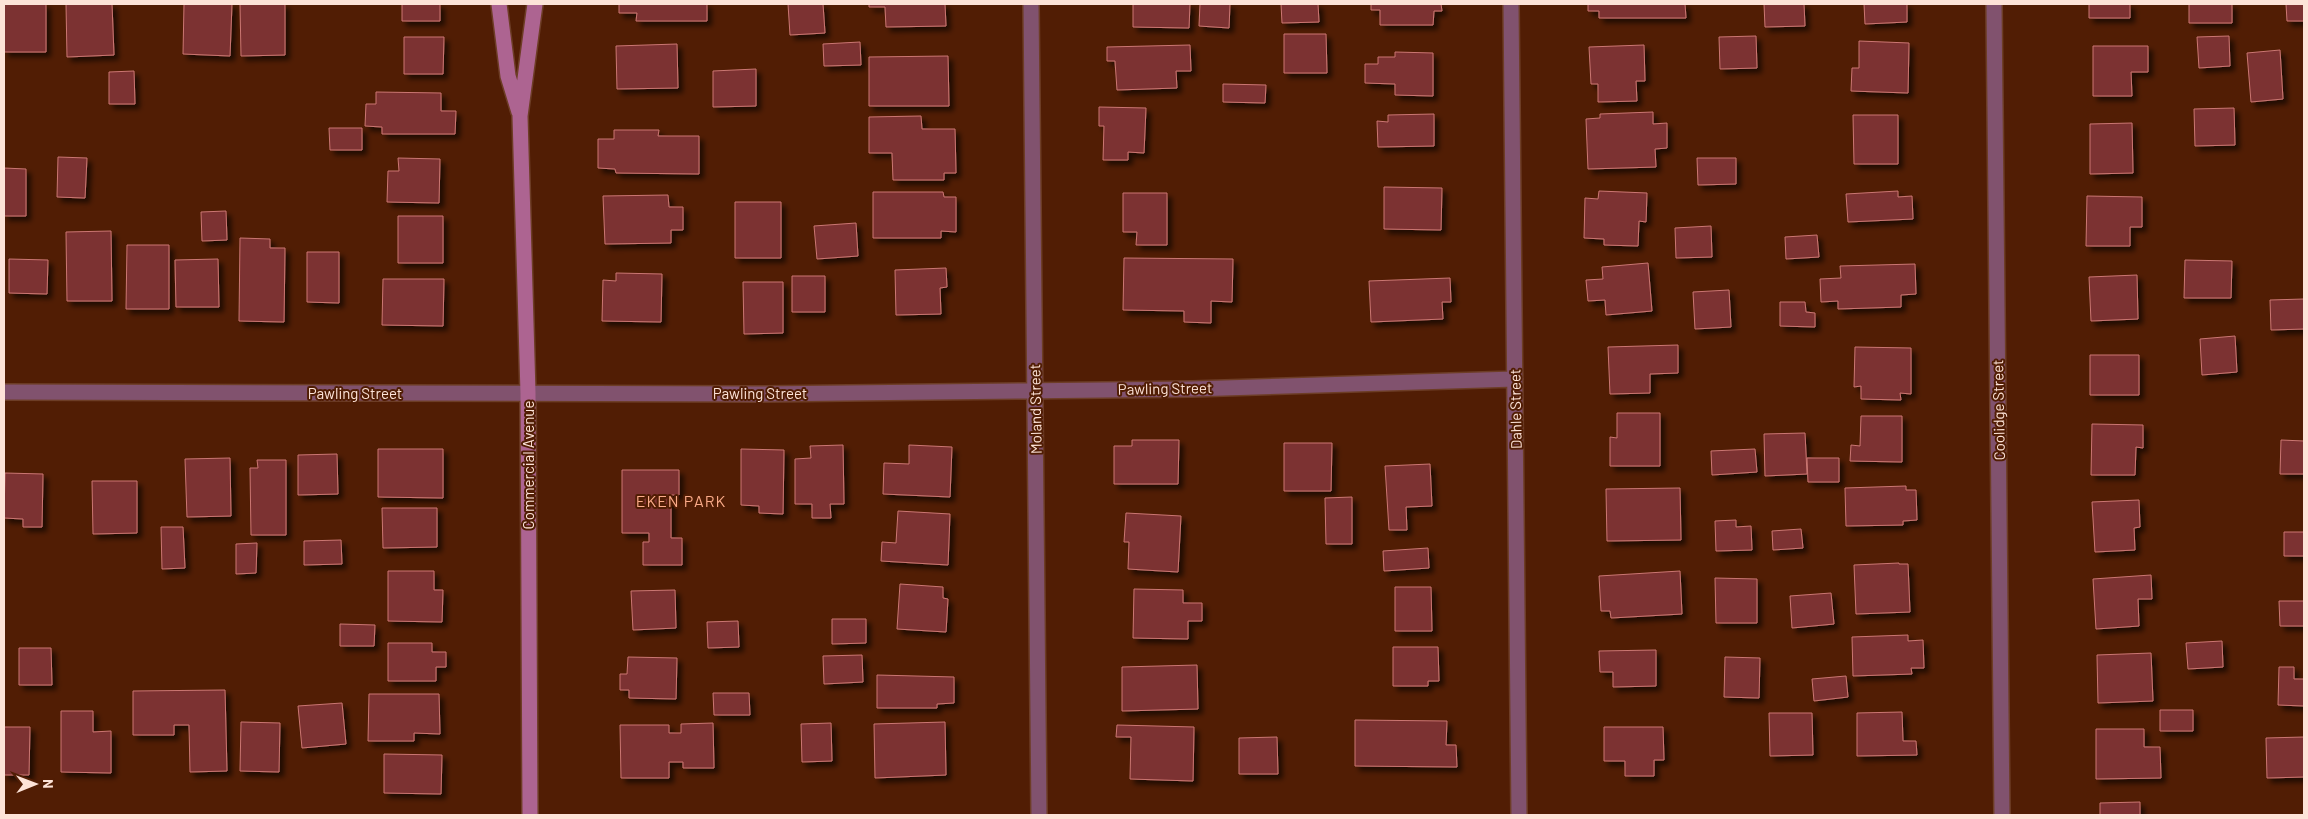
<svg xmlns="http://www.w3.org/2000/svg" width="2308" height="819" font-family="Barlow,sans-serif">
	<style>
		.building { fill: #7c3030; stroke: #cb7773; filter: url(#shadow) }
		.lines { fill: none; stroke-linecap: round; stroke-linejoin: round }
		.street-casing { stroke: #6d3d26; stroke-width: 18 }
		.secondary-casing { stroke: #6d3d26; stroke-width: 18 }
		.street { stroke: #81526e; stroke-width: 15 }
		.secondary { stroke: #ad6491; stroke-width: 15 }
		.labels { text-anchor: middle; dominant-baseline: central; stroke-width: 4; stroke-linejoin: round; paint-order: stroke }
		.street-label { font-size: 15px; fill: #fde3d8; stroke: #511d04 }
		.neighbourhood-label { font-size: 16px; letter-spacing: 1px; fill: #fbab89; stroke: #511d04 }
	</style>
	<defs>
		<filter id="shadow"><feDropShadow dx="4.5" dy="4.5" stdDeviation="2.5" flood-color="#0009"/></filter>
	</defs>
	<rect width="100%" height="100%" fill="#511d04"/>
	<path class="building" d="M4 4H46V52H4Z
		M66 4H112L114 55 67 57Z
		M184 4H232L230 56 183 54Z
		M240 4H285V55L241 56Z
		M402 4H440V21H402Z
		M619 4H707V21H636L637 13H619Z
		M788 4H823L825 33 790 35Z
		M869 4H945L946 26 886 27 885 7H869Z
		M1133 4H1190L1189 28 1133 27Z
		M1200 4H1230L1229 28 1199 26Z
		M1281 4H1318L1319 22 1282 23Z
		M1371 4H1441L1442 11H1434L1433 25H1380V10H1371Z
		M1588 4H1685L1686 18H1599V11H1588Z
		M1764 4H1804L1805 26 1765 27Z
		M1864 4H1907V22L1865 24Z
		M2089 4H2130V18H2089Z
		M2189 4H2232V23H2189Z
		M2286 4H2304V21H2287Z
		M1284 34H1326L1327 73H1284Z
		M1756 36 1757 68 1720 69 1719 37Z
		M2229 36 2230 66 2199 68 2197 37Z
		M404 37H444L443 74H404Z
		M1859 41 1909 43 1908 93 1851 91 1852 68H1859Z
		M860 42 861 65 824 66 823 44Z
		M677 44 678 88 617 89 616 46Z
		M1190 45 1191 71H1176L1177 88 1117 90 1115 61H1107V47Z
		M1644 45 1645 81H1636L1637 101 1598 102V84H1591L1589 47Z
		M2093 46H2148V72H2131L2132 96H2093Z
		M2280 50 2283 99 2251 102 2247 53Z
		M1395 52 1433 53V96L1395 95V84L1365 83V64H1378V57H1395Z
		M948 56 949 106H869V57Z
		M756 69V106L713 107V71Z
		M134 71 135 104H109V72Z
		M1223 84 1266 85 1265 103 1223 102Z
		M376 92 441 93V111H456L455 134H382V127L365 126 366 104H376Z
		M1099 107 1146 108 1144 153 1128 152V160H1103L1104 126H1099Z
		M2234 108 2235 145 2195 146 2194 109Z
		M1653 112V124L1667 123V148L1655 149 1656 167 1588 169 1586 119 1600 118V114Z
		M1434 114V146L1378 147 1377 121 1388 122V115Z
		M1853 115H1898V164H1854Z
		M921 116 922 129H955L956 173H944V180H893L892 153H869V117Z
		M2132 123 2133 173 2090 174V124Z
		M329 128H362V150H330Z
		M614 130H659L658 136H699V174L616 173 615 169 598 168V139H614Z
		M58 157 87 158 85 198 57 197Z
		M398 158 440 159 439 203 387 202 388 171H399Z
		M1697 158H1736V184L1698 185Z
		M4 168 26 169V216H4Z
		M1384 187 1442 188 1441 230 1384 229Z
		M1599 191 1647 193 1646 222 1639 221 1638 246 1604 245V239L1584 238 1585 198 1598 199Z
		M1898 191V197L1912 196 1913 219 1848 222 1846 194Z
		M873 192H943L944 197H956V232L941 231V238H873Z
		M1123 193H1167V245H1136L1137 232H1123Z
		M668 195 669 207H683V230H671V243L605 244 603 196Z
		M2087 196 2142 197V227H2130V246H2086Z
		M735 202H781V258H735Z
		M226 211 227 240 202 241 201 212Z
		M398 216H443V263H398Z
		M856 223 858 256 817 259 814 226Z
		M1711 226 1712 257 1676 258 1675 228Z
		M111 231 112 301H67L66 232Z
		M1817 235 1819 257 1786 259 1785 237Z
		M240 238 270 239V248H285L284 322 239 321Z
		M127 245H169V309H126Z
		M307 252H339V303L307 302Z
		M1124 258 1233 259 1232 302 1211 301V323L1184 322V311L1123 310Z
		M9 259 48 260 47 294 9 293Z
		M218 259 219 307H176L175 260Z
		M2185 260 2232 261 2231 298H2184Z
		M1648 263 1652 311 1606 315 1605 300 1588 301 1586 280 1603 279 1602 267Z
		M1915 264 1916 294 1901 295V307L1838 309V301L1821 302 1820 279 1841 278 1840 266Z
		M946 268 947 287 940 288 941 314 896 315 895 270Z
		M616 273 662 274 661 322 602 321 603 280 616 281Z
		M2137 275 2138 319 2091 321 2089 277Z
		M792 276H825V312H792Z
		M1450 278 1451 302H1442L1443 319 1371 322 1369 281Z
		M383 279H444L443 326 382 325Z
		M743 282H783V333L744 334Z
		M1729 290 1731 327 1695 329 1693 292Z
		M2304 299V329L2271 330 2270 300Z
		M1780 302H1805L1806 312 1815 313V327L1780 326Z
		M2235 336 2237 372 2202 375 2200 339Z
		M1678 345V373L1650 374V393L1610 394 1608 347Z
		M1855 347 1911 348V394L1900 393 1901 400 1861 399V386L1854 387Z
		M2090 355H2139V395H2090Z
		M1617 413H1660V466H1610V437L1617 438Z
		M1861 416H1902V462L1850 461 1851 445 1860 446Z
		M2092 424 2143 425V448L2136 447 2135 475H2091Z
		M1805 433 1807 474 1765 476 1764 434Z
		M1132 440H1179L1178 484H1114V446H1132Z
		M2281 440 2304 441V474H2280Z
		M1284 443H1332L1331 491H1284Z
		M843 445 844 504H830L831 518H812V504H795V459L811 458 810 446Z
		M909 445 952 447 950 497 883 494 884 463 909 464Z
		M378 449H443V498L378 497Z
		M741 449 784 450 783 514 759 513V506L741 505Z
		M1755 449 1757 472 1712 475 1711 451Z
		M337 454 338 494 298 495V455Z
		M230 458 231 516 187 517 185 459Z
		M1807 458H1839V482H1808Z
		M257 460H286V535H251L250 468H258Z
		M1430 464 1432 506 1406 507 1407 530H1389L1385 466Z
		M622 470H679V495H671V538H682V565H643V542H649V533H622Z
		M5 473 43 474 42 527H23V519L4 518Z
		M92 481H137V533L93 534Z
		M1906 486V490H1916L1917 520 1903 521V525L1846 526 1845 488Z
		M1680 488 1681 540 1607 541 1606 489Z
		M1352 497V544H1326L1325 498Z
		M2139 500 2140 527 2134 528 2135 550 2095 552 2092 502Z
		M382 508H437V547L383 548Z
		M898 511 950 514 948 565 881 561 882 542 896 543Z
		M1126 513 1181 516 1178 572 1128 569 1129 542H1124Z
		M1736 520V527L1751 526 1752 550 1716 551 1715 521Z
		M161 527H183L185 568 162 569Z
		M1801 529 1803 548 1773 550 1772 531Z
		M2284 532H2304V556H2284Z
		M341 540 342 564 304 565V541Z
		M257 543 256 573 236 574V544Z
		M1428 548 1429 568 1384 571 1383 551Z
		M1899 563V564H1908L1910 612 1856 614 1854 565Z
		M388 571H434V590H443L442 622 388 621Z
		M1680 571 1682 614 1611 618 1610 611H1601L1599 576Z
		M2151 575 2152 599H2138L2139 626 2096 629 2093 579Z
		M1715 578 1757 579V623H1716Z
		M900 584 943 587V598L948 599 946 632 897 629Z
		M1395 587H1431L1432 631H1395Z
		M1134 589 1183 590V603H1202V621H1188V639L1133 638Z
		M675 590 676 628 633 630 631 591Z
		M1831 593 1834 624 1792 628 1790 596Z
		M2279 601H2304V626H2280Z
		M832 619H866V643L832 644Z
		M738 621 739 647 708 648 707 622Z
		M340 624 375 625 374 646H340Z
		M1908 635V641L1923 640 1924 668H1911L1912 674 1853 676 1852 637Z
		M2222 641 2223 667 2188 669 2186 643Z
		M388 643H432V652H446V667H436V681H388Z
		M1393 647H1438L1439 681H1428V686H1393Z
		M19 648H51L52 685H19Z
		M1656 650V686L1613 687V672H1600L1599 651Z
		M2151 653 2153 701 2098 703 2097 655Z
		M862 655 863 682 824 684 823 656Z
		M628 657 677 658 676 699 629 698V690H620V674H627Z
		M1725 657 1760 658 1759 698 1724 697Z
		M1197 665 1198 709 1122 711V667Z
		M2279 667H2294V679H2304V706L2278 705Z
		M877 675 954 677V703L937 704V708H877Z
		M1846 676 1848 697 1814 701 1812 679Z
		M225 690 227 771 190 772 189 725H174V735H133V691Z
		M713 693H749L750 715H714Z
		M369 694H439L440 734 414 733V741H368Z
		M342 703 346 744 302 748 298 706Z
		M2160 710H2193V731H2160Z
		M61 711H93V732L111 731V773L61 772Z
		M1902 712 1903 741H1916L1917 755 1857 756V713Z
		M1769 713H1812L1813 755 1770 756Z
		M1355 720 1447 721 1446 745H1456L1457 767 1355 766Z
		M241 722 280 723 279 772 240 771Z
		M945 722 946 775 875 778 874 724Z
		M713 723 714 768H683V762H669V778H621L620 725H669V733H681V724Z
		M831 723 832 761 802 762 801 724Z
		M1117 725 1194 727 1193 781 1130 779 1131 737H1116Z
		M4 727H30L29 775H4Z
		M1604 727H1663L1664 760H1654V776H1625V761H1604Z
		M2096 729H2144V747H2160L2161 778 2096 779Z
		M1277 737 1278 774H1239V738Z
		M2304 737V777L2267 778 2266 738Z
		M384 754 442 755 441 794 384 793Z
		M2140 802V815H2100V803Z"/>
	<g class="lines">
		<g class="street-casing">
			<path id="street" d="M1031 4 1039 815
				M1511 4 1519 815
				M1994 4 2002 815
				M4 392 761 394 1192 389 1515 379"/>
		</g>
		<g class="secondary-casing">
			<path id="secondary" d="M499 4 508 76 519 112
				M530 815 528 393 520 116 535 4"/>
		</g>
		<use href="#street" class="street"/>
		<use href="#secondary" class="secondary"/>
	</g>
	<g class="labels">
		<g class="street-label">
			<text transform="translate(1165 388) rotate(-1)">Pawling Street</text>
			<text x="355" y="393">Pawling Street</text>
			<text x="760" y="393">Pawling Street</text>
			<text transform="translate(1035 409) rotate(-91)">Moland Street</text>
			<text transform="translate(1515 409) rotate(-91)">Dahle Street</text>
			<text transform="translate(1998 410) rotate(-91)">Coolidge Street</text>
			<text transform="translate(528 465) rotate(-90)">Commercial Avenue</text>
		</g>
		<g class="neighbourhood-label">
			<text x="681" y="500">EKEN PARK</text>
		</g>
	</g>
	<rect width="2308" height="819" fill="none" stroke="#fde3d8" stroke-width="10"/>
	<g transform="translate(35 784) rotate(89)" stroke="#511d04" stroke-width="4" paint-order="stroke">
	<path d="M0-4L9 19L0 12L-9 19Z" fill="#fde3d8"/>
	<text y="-8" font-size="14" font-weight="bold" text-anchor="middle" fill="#fde3d8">N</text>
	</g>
</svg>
